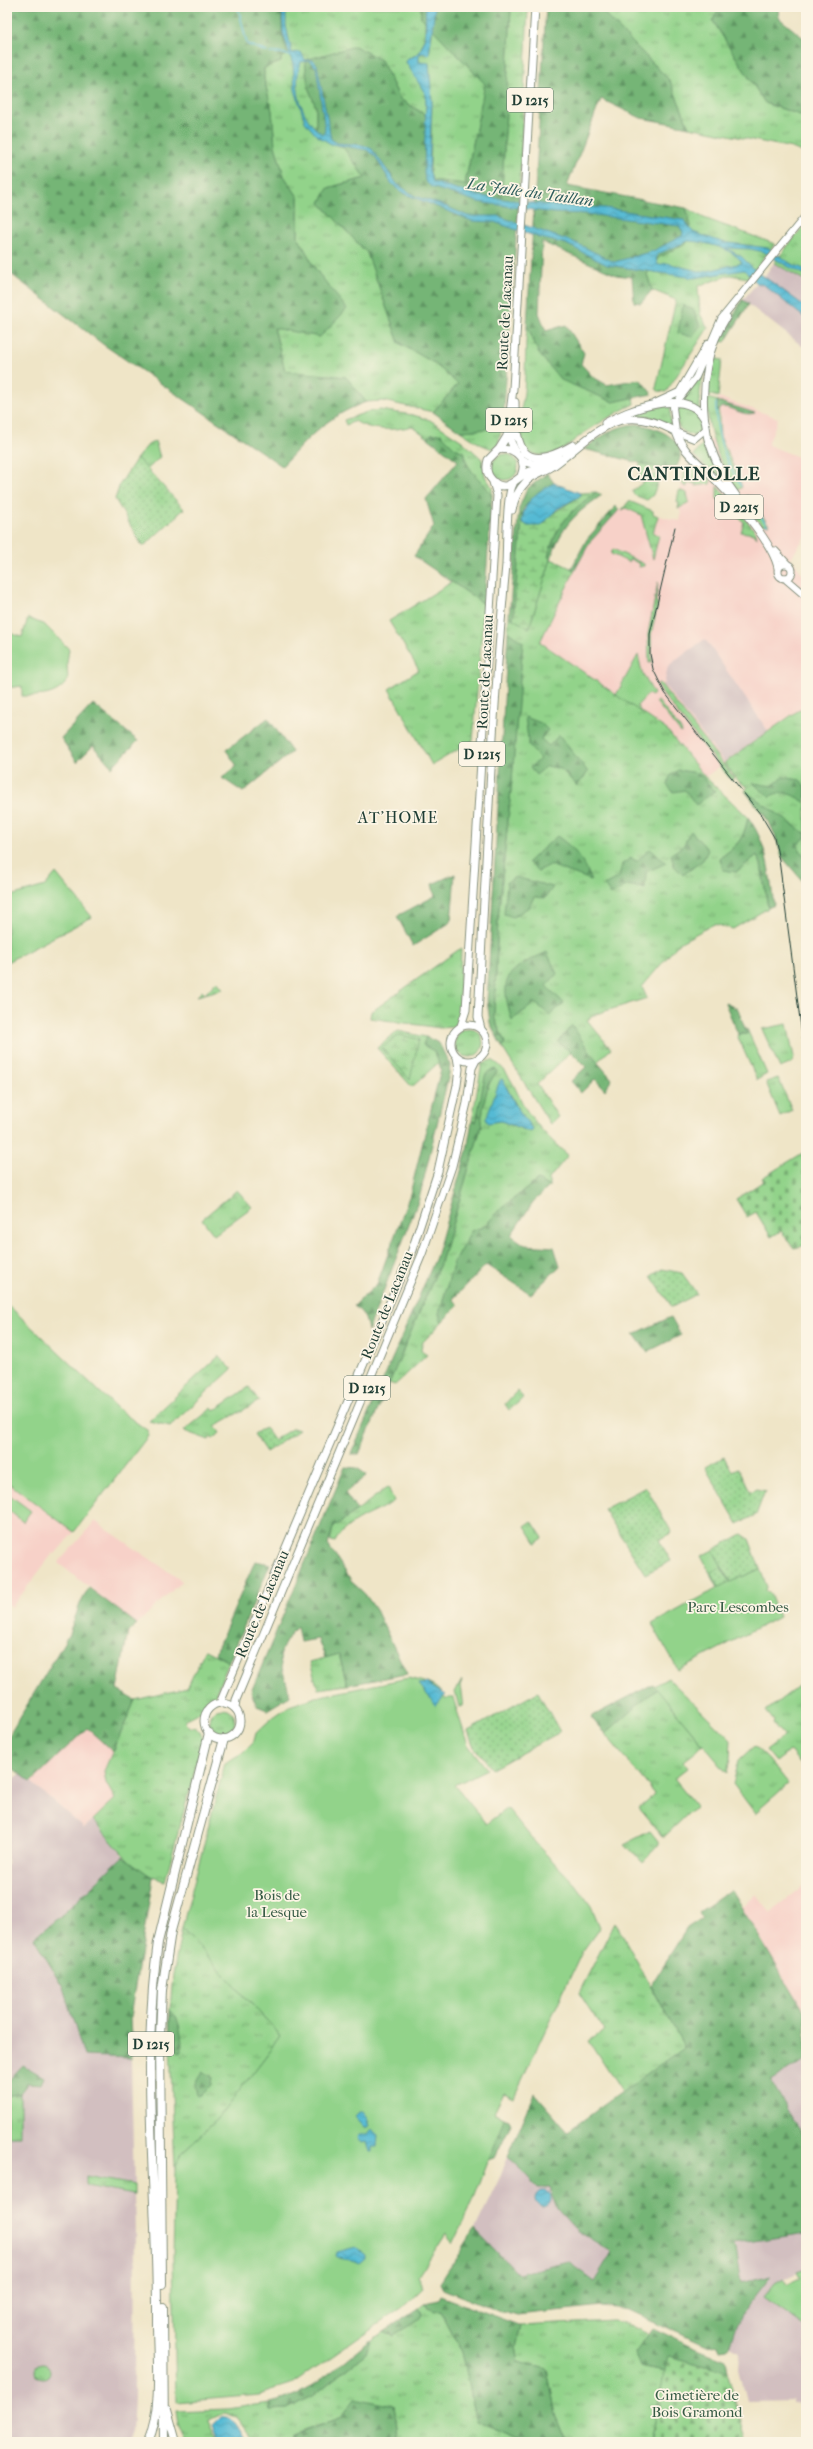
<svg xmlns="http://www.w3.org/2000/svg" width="813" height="2449" font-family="'IM FELL French Canon',serif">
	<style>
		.built { fill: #f7d1c8 }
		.industrial { fill: #d2bfc0 }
		.grass { fill: url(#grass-tufts); stroke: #58885f; fill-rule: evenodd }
		.forest { fill: url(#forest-firs); stroke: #4a7955 }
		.wetland { fill: url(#wetland-marsh); stroke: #58885f }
		.cemetery { fill: url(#cemetery-stones); stroke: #58885f }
		.park { fill: #92d38a; stroke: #58885f }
		.garden { fill: url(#garden-dots); stroke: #58885f }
		.water { fill: url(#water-waves); stroke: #3a7c84; fill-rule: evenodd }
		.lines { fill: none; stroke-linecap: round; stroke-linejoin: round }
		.stream { stroke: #55bad4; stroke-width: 1.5 }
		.secondary-casing { stroke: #87917e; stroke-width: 8 }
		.primary-casing { stroke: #87917e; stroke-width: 9 }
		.highway-casing { stroke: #87917e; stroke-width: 10 }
		.secondary { stroke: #fff; stroke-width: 6 }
		.primary { stroke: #fff; stroke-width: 7 }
		.highway { stroke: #fff; stroke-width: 8 }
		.tram { stroke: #1f3d34; stroke-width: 1 }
		.labels { text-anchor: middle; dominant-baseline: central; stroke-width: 3.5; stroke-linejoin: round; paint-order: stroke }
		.shield { fill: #fcf5e5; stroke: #617469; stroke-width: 1 }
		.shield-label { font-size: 14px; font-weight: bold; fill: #1f3d34 }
		.street-label { font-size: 15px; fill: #1f3d34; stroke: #fcf5e5 }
		.park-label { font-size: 15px; fill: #365b45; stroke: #fcf5e5 }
		.water-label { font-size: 16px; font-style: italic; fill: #2c5c5c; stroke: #fcf5e5 }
		.neighbourhood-label { font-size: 16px; letter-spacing: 1px; fill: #1f3d34; stroke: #fcf5e5 }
		.district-label { font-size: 19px; font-weight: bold; letter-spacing: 1px; fill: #1f3d34; stroke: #fcf5e5 }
	</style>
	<defs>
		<pattern id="grass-tufts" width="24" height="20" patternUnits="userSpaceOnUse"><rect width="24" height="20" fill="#92d38a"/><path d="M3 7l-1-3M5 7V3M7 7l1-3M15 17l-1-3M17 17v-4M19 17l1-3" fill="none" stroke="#77ac72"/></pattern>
		<pattern id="forest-firs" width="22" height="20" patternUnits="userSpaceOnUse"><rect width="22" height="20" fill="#75b576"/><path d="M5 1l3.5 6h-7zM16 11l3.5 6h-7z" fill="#5f9462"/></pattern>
		<pattern id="wetland-marsh" width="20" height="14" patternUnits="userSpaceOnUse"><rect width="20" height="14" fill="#92d38a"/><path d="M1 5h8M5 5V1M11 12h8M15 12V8" fill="none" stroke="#77ac72"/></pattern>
		<pattern id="cemetery-stones" width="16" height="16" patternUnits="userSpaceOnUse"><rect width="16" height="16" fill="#92d38a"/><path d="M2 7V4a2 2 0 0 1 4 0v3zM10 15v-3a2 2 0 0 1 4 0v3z" fill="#77ac72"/></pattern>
		<pattern id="garden-dots" width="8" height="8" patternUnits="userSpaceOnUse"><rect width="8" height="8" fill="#92d38a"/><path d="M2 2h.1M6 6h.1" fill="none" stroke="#77ac72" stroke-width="1.8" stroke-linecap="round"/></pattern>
		<pattern id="water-waves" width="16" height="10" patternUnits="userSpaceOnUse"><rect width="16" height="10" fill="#55bad4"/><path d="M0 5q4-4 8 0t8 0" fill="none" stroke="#4698ad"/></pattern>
	</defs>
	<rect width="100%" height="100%" fill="#fcf5e5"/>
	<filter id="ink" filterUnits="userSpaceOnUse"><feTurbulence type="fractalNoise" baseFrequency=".025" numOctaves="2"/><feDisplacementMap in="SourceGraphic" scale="8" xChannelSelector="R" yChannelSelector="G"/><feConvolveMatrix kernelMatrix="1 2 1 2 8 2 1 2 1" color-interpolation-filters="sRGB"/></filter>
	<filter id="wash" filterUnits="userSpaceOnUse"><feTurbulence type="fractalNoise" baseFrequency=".012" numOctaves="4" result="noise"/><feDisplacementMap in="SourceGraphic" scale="16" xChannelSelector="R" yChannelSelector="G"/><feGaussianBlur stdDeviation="0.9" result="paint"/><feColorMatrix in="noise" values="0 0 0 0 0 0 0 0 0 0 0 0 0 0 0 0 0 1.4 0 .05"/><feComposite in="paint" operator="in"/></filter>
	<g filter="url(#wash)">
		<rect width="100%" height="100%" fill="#efe5c7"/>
		<path class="built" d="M718 397 778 418 768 445 806 460V483L803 489 806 492V535L791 558 806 579V705L705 777 667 730 539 642 590 542 620 509 626 508 641 515 659 516 680 521 682 512 678 509 679 503 677 502 686 467 694 453 703 444 720 436Z
			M7 1482 74 1532 55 1554 53 1553 12 1607 7 1603Z
			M95 1521 182 1581 137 1624 58 1563Z
			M87 1728 113 1752 106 1764V1783L115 1799 84 1828 31 1782Z
			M806 1884V2015L741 1907 756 1894 770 1913Z"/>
		<path class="industrial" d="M774 263 806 281V310L763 278Z
			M757 283 764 285 806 319V349L743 300Z
			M705 639 768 731 724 762 664 685 668 666Z
			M21 1773 84 1828 93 1820 111 1838 123 1856 153 1878 130 2017 135 2234 134 2398 132 2435 129 2442H7V1785Z
			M806 2059V2141L771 2081Z
			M508 2156 538 2188H549L557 2209 576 2230 612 2252 594 2281 568 2262 518 2274 475 2229 501 2175Z
			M806 2233V2269L775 2283 764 2297 806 2326V2405L793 2404V2401L747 2402 739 2369 740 2351 730 2346 739 2316 770 2277 741 2283 734 2243Z"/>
		<path class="grass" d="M282 7H421V17L425 20C425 34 425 55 408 58L406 62 426 93V115L400 99 381 60 308 87 316 106V135L343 147 365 178 328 188 320 203 367 253 399 343 434 363 458 384 433 412 383 401 366 402 346 377 285 371 274 327 320 337 346 309 316 270 298 237V197L284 176 275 146 272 111 264 79V68L281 62V57L288 55 282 34Z
			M511 7H528L519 197 502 192Z
			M598 7H719L713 21 765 103 806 117V154L792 148 689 127 670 81Z
			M433 27 485 84 465 184 432 181 430 177 432 102 429 64 419 62V55L422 53 429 55Z
			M686 208 704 218 775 244 748 278 730 275 698 286 700 314 708 328 666 392 658 391 656 388 676 300 652 290 647 274 659 257 686 244 691 226Z
			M806 223V281L774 263Z
			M742 299 743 300 727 333 728 337 725 342 720 341Z
			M527 325 539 354 613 402 633 397 634 404C617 412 601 422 584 433 574 440 563 451 551 454 508 463 521 415 524 392 526 370 525 347 527 325Z
			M713 358 722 360 718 397 706 394 708 377Z
			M705 361 700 393V410L682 401 698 378Z
			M707 398 718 401 720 436 741 484 742 487 738 490 734 488C718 460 707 431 707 398Z
			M670 405 671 425 648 416 618 418 632 412Z
			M681 407C693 410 705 418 701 432L694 436C676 429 677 427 676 408Z
			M380 410 413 415 430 420 462 441 482 459 485 476 492 487V497C487 483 463 470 465 453L455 448 441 434H431L428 438 412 426C396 431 369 431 355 421L346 425 344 420 367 412Z
			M503 422 498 445 492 449 480 444 460 431 490 429Z
			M155 441 160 457 147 470 137 458 148 445Z
			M703 444 707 446 726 486 693 455Z
			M492 467a13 13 0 1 1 26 0a13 13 0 1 1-26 0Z
			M640 463 663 469 649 473 639 482Z
			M693 464 711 480 710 484 696 486V483L687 484V487L683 485 682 481 686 467Z
			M661 473 653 495 647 500 634 495 632 491 653 475Z
			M717 486 730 501 725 502 717 499Z
			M679 490 687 493 689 502 678 509 679 503 677 502Z
			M747 495 769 525H761L745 504Z
			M629 501 653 511V514L658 516 653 533 659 535 653 559 641 515 626 508 622 510Z
			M731 507H736L756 532 757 538 754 534 741 532 744 522 730 511Z
			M613 549 644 564V566L639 567 640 564 630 559 628 562 611 554Z
			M551 559 575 570 540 642 667 730 705 777 748 817C744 839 738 845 720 858L723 870 736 872 757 855 761 864 768 908 733 929 714 924 679 943 642 987 647 998 596 1014 587 1020 611 1049 597 1062 571 1026 558 1042 571 1052 537 1084 558 1117 550 1124 502 1047 505 1043 494 1017 498 919 512 780 522 642 508 632 509 616 529 628Z
			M452 582 484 604 473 741 432 765 389 689 419 670 389 621Z
			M658 582 656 602 658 603 651 635 652 662 649 663 648 634Z
			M660 683 734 778 731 780 663 695 657 684Z
			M658 701 682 731 681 733 656 702Z
			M806 705V834L745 791 748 787 739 782 724 763Z
			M806 837V859L797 845Z
			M461 948 459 1021 452 1027 440 1028 370 1018 371 1012Z
			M787 1024 794 1057 792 1063 780 1068 762 1029Z
			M747 1029 767 1074 757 1080 737 1035 747 1034Z
			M455 1043a14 14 0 1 1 28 0a14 14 0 1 1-28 0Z
			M398 1031 426 1037 424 1045 434 1051 439 1062 412 1087 377 1048Z
			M492 1060C511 1070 516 1094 527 1111 539 1128 552 1142 568 1155L549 1179V1187L538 1180 499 1210 485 1226 471 1232 454 1262 439 1314 442 1322 422 1343 421 1351 427 1355 395 1385 389 1383 442 1259 482 1124 472 1121 482 1063ZM502 1079 531 1132 501 1121 498 1086Z
			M778 1078 792 1110 780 1116 766 1082Z
			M237 1190 252 1207 214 1235 202 1219Z
			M219 1356 232 1369 170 1426 149 1421Z
			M249 1387 259 1401 215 1426 220 1433 213 1439 210 1437 209 1440 184 1431 212 1408 214 1411Z
			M517 1391 524 1398 509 1410 505 1404Z
			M388 1487 394 1501C375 1514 346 1520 335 1542L330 1541 333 1528Z
			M532 1521 543 1538 536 1543 525 1526Z
			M205 1650 229 1662 213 1700 201 1711 184 1720 189 1727 194 1726C201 1730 203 1735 202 1744L165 1881C132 1873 115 1843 93 1820L115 1799 106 1783 104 1771 135 1700 187 1688Z
			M339 1654 347 1685 318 1689 310 1662Z
			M462 1680 460 1686 463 1706 459 1707 455 1692Z
			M806 1680V1765L804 1768 790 1751 776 1762 766 1750 784 1736 773 1724 774 1721 766 1711Z
			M653 1684 703 1745 683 1761 688 1768 674 1779 696 1806 665 1836H662L639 1808 655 1794 591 1717Z
			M209 1721a13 13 0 1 1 26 0a13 13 0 1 1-26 0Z
			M754 1746 768 1759 788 1784 755 1813 733 1784 739 1760Z
			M650 1831 658 1841V1844L643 1863 625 1844Z
			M615 1922 685 2047 622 2092 589 2041 604 2031 579 1993Z
			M182 1928 281 2036 217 2120 181 2153 175 2170 169 2020 173 1975Z
			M20 2093V2136H7V2096Z
			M86 2176 134 2185V2195L86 2186Z
			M425 2303 429 2309 441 2311 462 2351 477 2422 525 2442H399L394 2406 340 2418 292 2435V2442H256L237 2416 224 2413 209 2420 210 2429 217 2442H185L178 2426 176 2411 227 2409 269 2403 270 2410 286 2409 313 2396 366 2353 372 2340 383 2332 392 2336 422 2315 419 2308Z
			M612 2321 625 2323 650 2335 635 2353 640 2367 665 2372 650 2442H567L556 2415 547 2369 518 2362 515 2346 521 2326Z
			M36 2371a7 7 0 1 1 14 0a7 7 0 1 1-14 0Z"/>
		<path class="forest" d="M7 7H282V34L288 55 281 57V62L264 68V79L272 111 275 146 284 176 298 197V237L316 270 347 309 320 337 274 328 285 371 346 377 366 402C324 418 312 435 282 466L104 345 7 271Z
			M421 7H511L502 192 519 197 503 422 490 429 460 431 433 412 458 384 434 363 399 343 367 253 320 203 328 188 365 178 343 147 316 135V107L308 87 305 60 355 46 381 60 400 99 430 118 429 170 432 180 465 184 485 84 421 17Z
			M546 7H598L670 81 689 127 641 118 601 99 567 186 686 208 691 226 686 244 659 257 647 274 652 290 641 303 634 302 632 277 616 275 542 242 539 313 546 331 566 325 584 353 581 364 593 377 607 385 640 379 652 394 613 402 561 380 539 354 527 325Z
			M719 7H778L779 18 806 40V117L765 103 713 21Z
			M743 300 749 304 728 337 727 333Z
			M683 305 694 310 700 326 692 337 678 333Z
			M717 401 755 413C743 417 733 407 722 407L717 411Z
			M637 424C657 427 691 440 677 466L663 469 584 449C601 437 615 425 637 424Z
			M431 434H441L455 448 465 453C463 469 487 483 492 497L484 604 414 556 434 526 426 499 458 461 428 438Z
			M547 473 554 483 534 496 523 509 513 619 509 616 519 508 527 489Z
			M596 492 602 495C575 514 561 526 551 559L548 558C555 526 570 511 596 492Z
			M616 506 619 510 590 542 575 570 571 569 587 539Z
			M508 632 523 642 512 780 498 919 494 1017 505 1043 502 1047 490 1023 487 1000Z
			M93 704 138 741 112 767 93 746 77 762 61 738Z
			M525 717 541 723 548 730 541 739 549 746 559 735 588 772 577 786 561 769 547 766 536 775 530 768 540 759 529 746Z
			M268 718 292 752 243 792 222 778 237 766 226 750Z
			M678 770 699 773 715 791 696 805 685 790 673 792 667 785 670 776Z
			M783 777 800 780 806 788V803C793 795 783 788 769 797L753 783 772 786Z
			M745 791 806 834V837L797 845 806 859V885L782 857 775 835 769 822Z
			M748 817C768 845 769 872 774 905L768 908 761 864 757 855 736 872 723 870 720 858C738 845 744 839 748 817Z
			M691 831 708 850 703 860 683 875 674 866 671 854 683 846Z
			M557 836C574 848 585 861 591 880L550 865 538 871 528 862Z
			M650 849 666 863 646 872 645 889 628 885 611 895 604 885 619 877 622 864 631 858 637 861Z
			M455 874 451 922 413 946 397 916 435 896 432 884Z
			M515 877 553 887 545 898 534 897 529 907 513 917 504 914 507 882Z
			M547 952 557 974 546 986 564 1003 550 1015 535 1003 512 1020C498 976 507 970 547 952Z
			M725 1003 738 1009 747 1034H738Z
			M572 1025 593 1057 612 1079 605 1090 595 1079 581 1093 571 1081 586 1067 571 1052 558 1042Z
			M426 1037 439 1043 450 1065 449 1074 419 1199 368 1331C366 1319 364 1313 354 1306L377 1284 410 1194 441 1069 434 1051 423 1045Z
			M496 1069 497 1072C485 1084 484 1106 481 1123L482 1124 442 1259 359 1454H351L436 1257 467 1150 472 1121 476 1122 485 1076 489 1071Z
			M538 1180 549 1187 533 1202 511 1235 525 1245 554 1247 560 1266 531 1294 486 1265 453 1299 459 1305 442 1322 439 1314 454 1262 471 1231 485 1226 499 1210Z
			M671 1317 681 1335 647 1352 634 1334Z
			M345 1467 357 1468 367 1475 345 1493 357 1510 333 1528 328 1545 353 1583 365 1594 376 1610 407 1674 347 1685 339 1654 325 1658 318 1639 300 1642 297 1626C271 1659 281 1658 290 1696L267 1710 257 1706 251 1692Z
			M255 1561 270 1564 229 1662 215 1654Z
			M89 1588 137 1624 128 1632 117 1690 135 1700 113 1752 87 1728 31 1782 7 1764V1739L69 1634 80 1604Z
			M653 1684 657 1688 605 1734 591 1717Z
			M123 1856 153 1878 130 2017 132 2058 84 2056 63 1987 34 1938 65 1912Z
			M731 1890 806 2015V2059L771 2081 806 2141V2233L734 2244 741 2283 771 2276 740 2316 730 2346 726 2349 719 2350 717 2344 707 2346 628 2310 602 2306 517 2315 504 2311 500 2312 443 2289 440 2283 475 2229 518 2274 568 2262 594 2281 612 2252 576 2230 557 2209 549 2188H538L508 2156 535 2093 568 2131 684 2047 651 1985 687 1928 702 1918 699 1912Z
			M170 2010C181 2018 182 2039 182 2052L179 2053 170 2035Z
			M23 2065 44 2077 41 2084 28 2083 20 2093 7 2096V2082Z
			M203 2071 212 2077 211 2086 201 2096H198L196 2083Z
			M493 2114 509 2120 511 2124 495 2157 488 2159 481 2155Z
			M440 2296 521 2326 515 2346 518 2362 547 2369 556 2415 567 2442H525L477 2422 462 2351 441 2311 433 2312 425 2303 438 2300Z
			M419 2308 422 2315 420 2319 392 2336 383 2332Z
			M653 2328 690 2346 725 2360 727 2372 669 2356 665 2372 640 2367 635 2353Z
			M371 2340 366 2353 313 2396 286 2409 270 2410 269 2403C310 2396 339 2364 371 2340Z
			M355 2398 394 2406 399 2442H292V2436L340 2418Z"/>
		<path class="wetland" d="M596 492C570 511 555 526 548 557L551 559 529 628 513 619 522 522 528 526 546 523 547 517 580 496V493Z
			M399 1035 419 1039 410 1080 382 1048Z"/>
		<path class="cemetery" d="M806 1151V1245L794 1248 781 1231 771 1237 756 1212 747 1217 736 1199 764 1181 762 1178Z
			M668 2356 727 2372 747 2442H650Z"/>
		<path class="park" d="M28 618 45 625 69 649 67 663 68 680C56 697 41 696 22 696V686L7 688V632L22 637Z
			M638 655 642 672 654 694 652 696 648 694 637 706 642 713 616 695Z
			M56 873 92 917 7 962V897L45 886Z
			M7 1304 118 1409 148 1431V1436L74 1532 7 1482Z
			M11 1496 31 1511 23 1522 7 1509V1502Z
			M713 1550 730 1582 760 1569 767 1587 766 1590 770 1594 779 1617 678 1670 652 1624 718 1588 701 1556Z
			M408 1678C424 1682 436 1683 445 1698H453L468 1745 487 1769 455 1785 486 1824 507 1808 539 1847 576 1885 591 1906 600 1927 582 1952 514 2097 504 2092 494 2113 504 2118 473 2201 453 2243 446 2233 418 2276 424 2287 403 2307 291 2385 259 2395 176 2402 173 2257 175 2170 181 2153 217 2120 281 2036 182 1928 225 1763 242 1753 254 1741 256 1733 272 1718 289 1706 316 1697Z
			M668 1678 731 1740 730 1759 727 1773 654 1686Z
			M806 2269V2327L764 2297 775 2283 784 2278 787 2284 800 2278 797 2272Z"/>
		<path class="garden" d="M137 458 184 509 143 547 115 499 120 484Z
			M217 981 223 989 197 996 202 991 205 994Z
			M662 1269 682 1273 697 1294 672 1307 651 1276Z
			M265 1427 274 1440 293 1428 299 1430 266 1452 254 1434Z
			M724 1457 732 1471 738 1468 751 1492 756 1489 765 1491 756 1515 738 1524 705 1467Z
			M646 1487 672 1533 659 1540 671 1561 645 1574 604 1509Z
			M742 1534 749 1539 760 1569 730 1582 713 1550Z
			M721 1567 729 1582 719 1587 711 1572Z
			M538 1692 560 1732 492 1769 474 1747 468 1731Z"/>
		<path class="water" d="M282 7H286V25L292 53 301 52 305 60H313L317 64 331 139 337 143 363 145 372 149 397 184 415 196 443 205 468 216H498L576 243 614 262 653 251 682 236 683 232 679 226 587 214 554 213 478 202 431 187 425 181 424 172 426 95 406 62 408 58C429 55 426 22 425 7H435L429 55 422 53 419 55V62L429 63 432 102 429 170 433 182 480 196 550 205 605 208 684 220 693 232 722 242 768 248 790 263 806 270V275L785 265 764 252 750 249 726 248 742 257 755 270 806 307V319L764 285 757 283 744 270 694 278 607 265 566 244 540 238 494 222 472 221 403 193 391 183 375 156 367 150 331 144 316 135 305 122 295 90 293 65 283 33ZM309 61 316 67 325 129 323 134C301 122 292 85 301 62ZM688 241C704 242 734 248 742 263L702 272 667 263 658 265 656 259 658 254Z
			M554 483 580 493V496L557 509 541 526H528L522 522C524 501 536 492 554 483Z
			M502 1079 516 1106 533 1130 531 1132 501 1121 488 1123 486 1119 500 1080Z
			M426 1683 445 1695 436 1706 419 1684Z
			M359 2112H363L370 2121H368L370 2124 366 2128 355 2116Z
			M371 2129 378 2135 377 2147H372V2152H370L367 2142 362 2143 358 2137 359 2134H367Z
			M535 2199a8 8 0 1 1 16 0a8 8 0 1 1-16 0Z
			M356 2247 365 2254V2258L359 2263C350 2258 342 2261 336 2256L337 2252Z
			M221 2417C235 2415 242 2432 249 2442H218L212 2426Z"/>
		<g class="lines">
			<path class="stream" d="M238 7 247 44 267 52
				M270 53H282L290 56
				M716 403C715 433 725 461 741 486
				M747 497 767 525"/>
		</g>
	</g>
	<g filter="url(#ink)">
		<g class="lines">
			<g class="secondary-casing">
				<path id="secondary" d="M655 403 679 392 707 344
					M705 419C701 384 708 347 727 317
					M706 429 694 439 676 432 673 407 696 377 721 319 806 215"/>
			</g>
			<g class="primary-casing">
				<path id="primary" d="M515 402C515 450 523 474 573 445
					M605 423C627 410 687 387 704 418 707 424 706 433 708 439 715 461 723 479 737 497
					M512 429 511 442 516 452
					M499 449 507 436 513 389 535 7
					M522 459C534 468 546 464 558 457
					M521 476C526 464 522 455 511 450L499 449 488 460C486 467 486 474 492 480 505 494 515 480 526 473 531 470 536 470 541 468
					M512 510C514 500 517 491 525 483 532 474 544 472 553 466 576 450 599 423 627 419 645 417 661 424 676 432 683 452 696 460 710 474 730 494 773 542 778 568
					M775 551 787 564
					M778 571a7 7 0 1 1 14 0a7 7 0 1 1-14 0Z
					M785 578 806 596
					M451 1043a18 18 0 1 1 36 0a18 18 0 1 1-36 0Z
					M461 1026 466 1010 497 495 493 482
					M481 1029 478 1017C486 867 492 715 506 565 507 548 506 495 513 484
					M204 1721a18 18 0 1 1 36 0a18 18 0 1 1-36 0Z
					M220 1703 412 1250 438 1171 457 1085 459 1069 457 1057
					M235 1708 236 1700 422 1254 452 1166 467 1103 472 1068 476 1060"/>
			</g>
			<g class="highway-casing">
				<path id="highway" d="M162 2284 160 2035 162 1990 171 1931 224 1739
					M163 2308 164 2442
					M167 2410 176 2442
					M148 2442C163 2406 157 2360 157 2322 158 2196 140 2068 158 1942L209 1733"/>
			</g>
			<use href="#secondary" class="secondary"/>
			<use href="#primary" class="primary"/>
			<use href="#highway" class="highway"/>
			<path class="tram" d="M675 527 650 634V654L653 669 665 693 761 815 774 837 779 860 804 1050
				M804 1045 806 1062"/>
		</g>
	</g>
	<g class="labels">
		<g class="shield">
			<rect x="507" y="88" width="46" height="24" rx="3"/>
			<rect x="486" y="408" width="46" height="24" rx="3"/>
			<rect x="715" y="495" width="48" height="24" rx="3"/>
			<rect x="459" y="742" width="46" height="24" rx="3"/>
			<rect x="344" y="1376" width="46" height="24" rx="3"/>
			<rect x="128" y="2032" width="46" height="24" rx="3"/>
		</g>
		<g class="shield-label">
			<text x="530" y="100">D 1215</text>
			<text x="509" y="420">D 1215</text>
			<text x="739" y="507">D 2215</text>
			<text x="482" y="754">D 1215</text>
			<text x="367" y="1388">D 1215</text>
			<text x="151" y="2044">D 1215</text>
		</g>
		<g class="street-label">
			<text transform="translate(505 313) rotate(-87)">Route de Lacanau</text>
			<text transform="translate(485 672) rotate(-87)">Route de Lacanau</text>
			<text transform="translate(387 1305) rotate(-68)">Route de Lacanau</text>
			<text transform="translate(262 1604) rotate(-67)">Route de Lacanau</text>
		</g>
		<g class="park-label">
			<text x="738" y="1607">Parc Lescombes</text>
			<text x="277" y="1895">Bois de<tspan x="277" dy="17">la Lesque</tspan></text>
			<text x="697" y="2395">Cimetière de<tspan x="697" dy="17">Bois Gramond</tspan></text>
		</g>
		<g class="water-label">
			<text transform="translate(530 192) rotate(8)">La Jalle du Taillan</text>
		</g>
		<g class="neighbourhood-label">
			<text x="398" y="817">AT'HOME</text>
		</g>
		<g class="district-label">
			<text x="694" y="474">CANTINOLLE</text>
		</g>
	</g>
	<rect width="813" height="2449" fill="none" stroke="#fcf5e5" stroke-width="24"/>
</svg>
